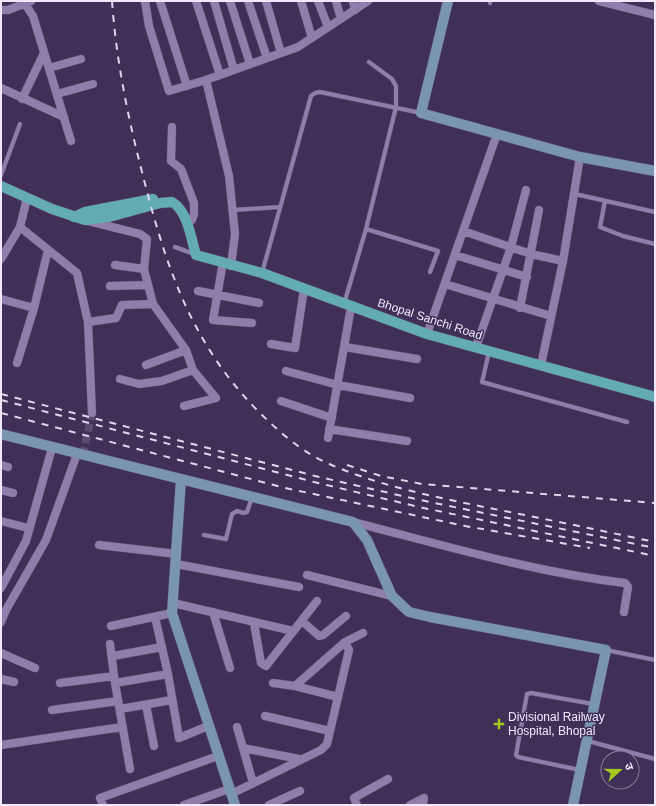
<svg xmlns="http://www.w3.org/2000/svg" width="656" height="806" font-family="Arial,'Noto Sans Devanagari',sans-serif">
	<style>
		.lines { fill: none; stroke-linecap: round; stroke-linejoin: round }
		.street-tunnel { stroke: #5a4c71; stroke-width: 8; stroke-dasharray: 8 4; stroke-linecap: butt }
		.lane-casing { stroke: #5b4e6f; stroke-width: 5 }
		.street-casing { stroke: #5b4e6f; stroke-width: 9 }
		.secondary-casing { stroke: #5b4e6f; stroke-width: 11 }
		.primary-casing { stroke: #5b4e6f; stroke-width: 11 }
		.lane { stroke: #8f7eac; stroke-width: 4 }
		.street { stroke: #8f7eac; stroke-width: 8 }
		.secondary { stroke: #7a95af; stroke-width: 10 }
		.primary { stroke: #64acb3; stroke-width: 10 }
		.rail { stroke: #ddd5eb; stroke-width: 2; stroke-dasharray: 7 7; stroke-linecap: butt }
		.poi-dot { fill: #a6c820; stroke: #403058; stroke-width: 1.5 }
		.labels { text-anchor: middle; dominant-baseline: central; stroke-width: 3; stroke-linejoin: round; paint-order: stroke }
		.street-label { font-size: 12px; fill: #f0e9fd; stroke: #403058 }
		.poi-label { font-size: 12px; fill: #f0e9fd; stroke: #403058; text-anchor: start }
	</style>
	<rect width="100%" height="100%" fill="#403058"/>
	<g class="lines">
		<path class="street-tunnel" d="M83 455 92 413"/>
		<g class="lane-casing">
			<path id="lane" d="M490 3V1
				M1 175 20 124
				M575 194 655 212
				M605 201 600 227 623 236 655 244
				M233 210 279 207
				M366 229 438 251 430 272
				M175 247 194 254
				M262 273 311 96 315 93 320 92 421 113
				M344 304 366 229 396 107V86L392 79 369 62
				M489 352 482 382 627 422
				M204 535 226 539 232 514 237 511 243 513 247 512 252 497
				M606 650 655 660
				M588 741 655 759
				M580 770 518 757 516 755 527 694 531 693 593 704"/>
		</g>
		<g class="street-casing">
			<path id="street" d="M23 1 33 16 71 141
				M145 1 149 26 169 91 206 80 298 47 368 1
				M160 1 187 86
				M196 1 220 75
				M214 1 234 70
				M230 1 250 64
				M248 1 267 58
				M266 1 281 53
				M301 1 312 38
				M318 1 328 27
				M336 1 341 19
				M353 1 355 10
				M599 1 655 15
				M1 10H8L31 1
				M49 68 81 59
				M206 80 229 176 235 234 231 266
				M1 88 64 117
				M57 94 93 84
				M22 99 44 53
				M172 127 171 161 181 169 194 203V214L192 220
				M88 221 140 234 147 239 144 269 153 304 186 350 193 370 216 398 184 406
				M20 227 77 273 88 322 92 413
				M463 231 531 254 563 261
				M455 255 527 277
				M1 259 20 227 27 198
				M223 262 213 320 252 323
				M115 265 144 269
				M445 284 551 316
				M110 286 147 285
				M198 291 259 303
				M1 299 34 308
				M520 308 539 210
				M88 322 116 318 122 305 153 304
				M427 334 497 134
				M271 344 295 348 304 289
				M345 347 417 359
				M476 347 511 247 526 190
				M17 363 34 308 48 250
				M146 365 186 350
				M541 365 563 261 580 157
				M286 371 338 385 410 398
				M120 379 139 384 162 381 193 370
				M281 401 332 418
				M329 429 407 441
				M328 438 351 307
				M1 465 8 467
				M1 490 13 493
				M1 521 28 528
				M353 522C443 545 533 572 625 583L628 587 624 612
				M99 545 177 554
				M176 564 299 587
				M307 575 392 596
				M1 588 26 541 52 448
				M173 603 293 631
				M213 612 230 668
				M155 617 168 674 179 738 208 726
				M302 621 319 636 323 635 346 616
				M1 622 6 610 46 540 77 454
				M254 623 261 663 266 666 317 601
				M111 626 172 613
				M110 644 115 683 130 769
				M1 653 35 668
				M113 656 162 647
				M1 679 14 682
				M60 683 114 676
				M115 683 168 674
				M273 683 295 686 338 697
				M295 686 345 642 363 633
				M146 705 154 746
				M120 709 172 700
				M52 710 118 701
				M265 716 330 731
				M237 727 253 783
				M1 745 122 727
				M243 748 299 759
				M231 794 321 750 327 744 349 650 345 642
				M103 805 100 798 218 756
				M184 805 229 789
				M269 805 300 791
				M357 805 354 798 388 779
				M410 805 424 798 423 805"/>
		</g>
		<g class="secondary-casing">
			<path id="secondary" d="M448 1 421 113 580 157 655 171
				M1 434 353 522 367 540 392 596 409 612 430 617 606 650 573 805
				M181 479 172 613 235 805"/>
		</g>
		<g class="primary-casing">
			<path id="primary" d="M1 186 52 209 85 220 109 217 160 203 172 202C188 211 191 239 196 255L262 273 427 334 655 397
				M74 217 85 212 153 199"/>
		</g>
		<use href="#lane" class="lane"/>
		<use href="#street" class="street"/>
		<use href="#secondary" class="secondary"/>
		<use href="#primary" class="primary"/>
		<path class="rail" d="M112 1C116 58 127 113 141 168 164 260 188 339 256 409 277 430 298 449 325 462 375 485 431 496 484 507 541 518 598 530 655 542
			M1 394 315 476 420 500 655 548
			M1 400 314 482 419 507 655 556
			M1 413 285 488 465 526 590 548
			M347 465 381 476 422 484 655 503"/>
	</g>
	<path class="poi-dot" d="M497 718h4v4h4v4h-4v4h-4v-4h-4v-4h4z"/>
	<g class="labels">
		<g class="street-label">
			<text transform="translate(430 319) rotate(18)">Bhopal Sanchi Road</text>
		</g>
		<g class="poi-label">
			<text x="508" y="717">Divisional Railway<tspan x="508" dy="14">Hospital, Bhopal</tspan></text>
		</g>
	</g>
	<rect width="656" height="806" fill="none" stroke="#f0e9fd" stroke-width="4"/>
	<g transform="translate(620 770) rotate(69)"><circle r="19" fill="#403058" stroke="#867a9a"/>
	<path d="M0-3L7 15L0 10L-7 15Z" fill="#a6c820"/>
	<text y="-6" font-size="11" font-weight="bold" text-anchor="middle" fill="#f0e9fd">उ</text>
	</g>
</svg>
